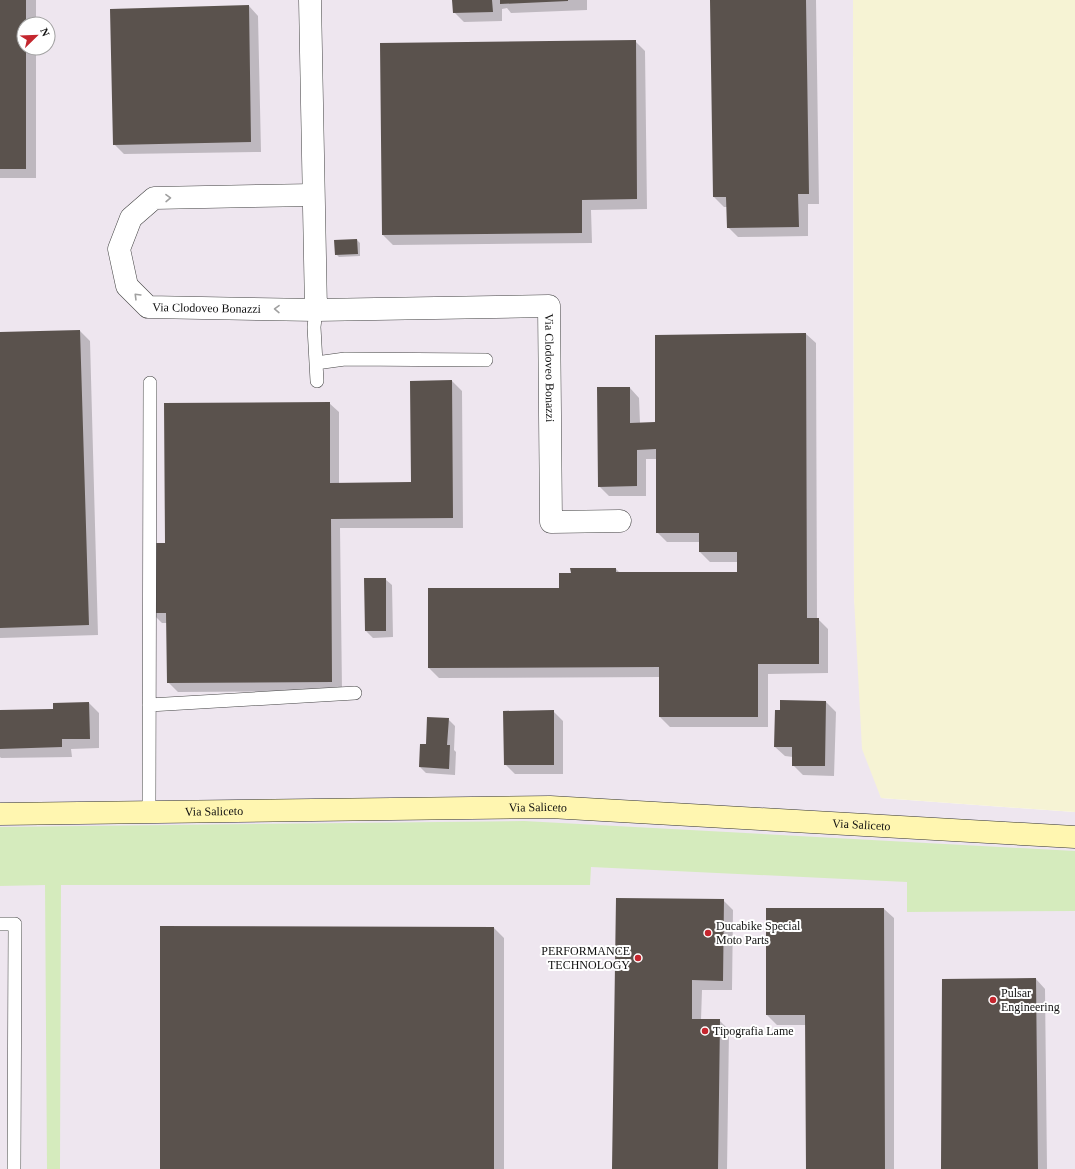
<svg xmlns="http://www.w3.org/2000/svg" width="1075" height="1169" font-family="Georgia,serif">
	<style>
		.industrial { fill: #eee6ef; fill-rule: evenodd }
		.farmland { fill: #f6f3d4 }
		.green { fill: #d5ebbd }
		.shadow { fill: #0003 }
		.building { fill: #5a524d }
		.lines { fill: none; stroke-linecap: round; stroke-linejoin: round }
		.service-casing { stroke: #444; stroke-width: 14 }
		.minor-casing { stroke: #444; stroke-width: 23 }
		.secondary-casing { stroke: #333; stroke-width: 23 }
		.service { stroke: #fff; stroke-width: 13 }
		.minor { stroke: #fff; stroke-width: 22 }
		.secondary { stroke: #fff6b0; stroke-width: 22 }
		.oneway { stroke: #a0a0a0 }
		.poi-dot { fill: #c4262e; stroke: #fff; stroke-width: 1.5 }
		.labels { text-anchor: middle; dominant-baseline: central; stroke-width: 4; stroke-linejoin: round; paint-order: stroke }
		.street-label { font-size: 12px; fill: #111; stroke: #fff }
		.poi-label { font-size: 12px; fill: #111; stroke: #fff; text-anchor: start }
	</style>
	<rect width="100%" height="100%" fill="#fffdf5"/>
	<path class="industrial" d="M0 0H853L854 598 881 798 1075 812V1169H0ZM24 24H48V48H24Z"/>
	<path class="farmland" d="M853 0H1075V812L881 798 862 749 854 598Z"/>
	<path class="green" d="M524 821 1075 851V911L907 912V882L591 867 590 885H61L60 1169H47L45 885 0 886V827Z"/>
	<path class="shadow" d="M0 0H36V24H24V48H36V178H0Z
		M454 0H587V10L511 13 507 8 502 9V21L464 22 454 12Z
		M711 0H816L819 204H808V236L738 237 728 227V207H724L714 197Z
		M249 6 258 16 261 152 124 154 114 144Z
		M635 41 645 51 647 209 591 210 592 243 393 245 383 235Z
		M357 240 360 243V256L339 257 336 254Z
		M80 331 90 341 98 635 0 638V333Z
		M806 334 816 343 817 619H818L828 629V673L768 674V727H670L660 717V677L439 678 429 668 560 589 572 574 616 569 620 573H738V562H710L700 552V542H667L657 532V459H646V496H609L599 486 630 388 639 398 640 423H656Z
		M452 381 462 391 463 528H340L342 691 178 692 168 682 167 623H162L152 613 166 544 329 403 339 412V484L412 483Z
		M365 579H385L392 585 393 637 373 638 366 631Z
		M826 702 836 712 834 776 803 775 793 765V757L785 756 775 747 781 711Z
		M89 703 99 713V748L71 749 72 757 1 758 0 757V711L54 710Z
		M553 711 563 721V774H515L505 764Z
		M448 719 455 726 454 750 456 752 455 775 426 773 420 767 427 745Z
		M723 900 733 910 732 990H702L701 1020H719L729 1030 727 1169H613Z
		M767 909H884L894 918V1169H807L806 1025H777L767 1015Z
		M494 928 504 938V1169H161Z
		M1036 979 1045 989 1047 1169H942Z"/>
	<path class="building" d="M0 0H26V24H24V48H26V169H0Z
		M452 0H492L493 12 453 13Z
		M500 0H568V1L500 4Z
		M710 0H806L809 194H798L799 227 727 228 726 197H713Z
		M249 5 251 142 113 145 110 9Z
		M636 40 637 199 582 200V233L382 235 380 43Z
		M357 239 358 254 335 255 334 240Z
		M80 330 89 625 0 628V332Z
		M806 333 807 618H819V664H758V717H659V667L428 668V588H559V573H571L570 568H616V572H737V552H699V533H656V449L637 450V486L598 487 597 387H630V423L655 422V335Z
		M452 380 453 518 331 519 332 682 167 683 166 613H151V543H165L164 403 330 402V483L411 482 410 381Z
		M364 578H386V631H365Z
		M780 700 826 701 825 766H792V747H774L775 710H780Z
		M89 702 90 739H62V747L0 749V710L53 709V703Z
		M554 710V765H504L503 711Z
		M427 717 449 718 447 745H450L449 769 419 767 420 744H426Z
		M616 898 724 899 723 981 692 980V1019H720L718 1169H612Z
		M766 908H884L885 1169H806L805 1015H766Z
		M160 926 494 927V1169H160Z
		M1036 978 1038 1169H941L942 979Z"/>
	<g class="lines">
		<g class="service-casing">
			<path id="service" d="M316 310 314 327 317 381
				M316 363 345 359 486 360
				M149 705 355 693
				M149 811 150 383
				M0 924H15L14 1169"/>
		</g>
		<g class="minor-casing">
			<g id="minor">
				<path id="s1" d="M310 0 316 310 549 306 551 522 620 521"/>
				<path id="s2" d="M313 195 154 198 131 218 119 249 127 286 148 307 316 310"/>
			</g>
		</g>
		<g class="secondary-casing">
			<g id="secondary">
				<path id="s3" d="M0 814 550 807 1075 837"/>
			</g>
		</g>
		<use href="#service" class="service"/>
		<use href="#minor" class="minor"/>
		<use href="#secondary" class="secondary"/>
	</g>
	<defs><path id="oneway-chevron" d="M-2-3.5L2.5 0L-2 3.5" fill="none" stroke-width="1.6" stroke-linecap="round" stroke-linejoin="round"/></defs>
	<g class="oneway">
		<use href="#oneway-chevron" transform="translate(168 198) rotate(-1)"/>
		<use href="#oneway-chevron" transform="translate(137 296) rotate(-135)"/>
		<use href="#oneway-chevron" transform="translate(277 309) rotate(-179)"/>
	</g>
	<g class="poi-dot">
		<circle cx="708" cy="933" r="4"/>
		<circle cx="638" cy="958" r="4"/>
		<circle cx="993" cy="1000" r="4"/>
		<circle cx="705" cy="1031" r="4"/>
	</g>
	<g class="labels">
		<g class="street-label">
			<text stroke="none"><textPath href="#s2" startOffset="349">Via Clodoveo Bonazzi</textPath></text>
			<text stroke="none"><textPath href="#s1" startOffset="605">Via Clodoveo Bonazzi</textPath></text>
			<text stroke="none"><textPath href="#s3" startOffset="538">Via Saliceto</textPath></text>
			<text stroke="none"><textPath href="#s3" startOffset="214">Via Saliceto</textPath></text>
			<text stroke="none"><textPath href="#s3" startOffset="862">Via Saliceto</textPath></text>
		</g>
		<g class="poi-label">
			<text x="716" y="926">Ducabike Special<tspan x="716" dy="14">Moto Parts</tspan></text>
			<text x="630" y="951" text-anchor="end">PERFORMANCE<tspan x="630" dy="14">TECHNOLOGY</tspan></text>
			<text x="1001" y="993">Pulsar<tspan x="1001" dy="14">Engineering</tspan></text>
			<text x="713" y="1031">Tipografia Lame</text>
		</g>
	</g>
	<g transform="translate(36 36) rotate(67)"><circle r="19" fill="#ffffff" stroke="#a0a0a0"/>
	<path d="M0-3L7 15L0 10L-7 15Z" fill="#c4262e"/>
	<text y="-6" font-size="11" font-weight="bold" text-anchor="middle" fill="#111111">N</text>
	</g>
</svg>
